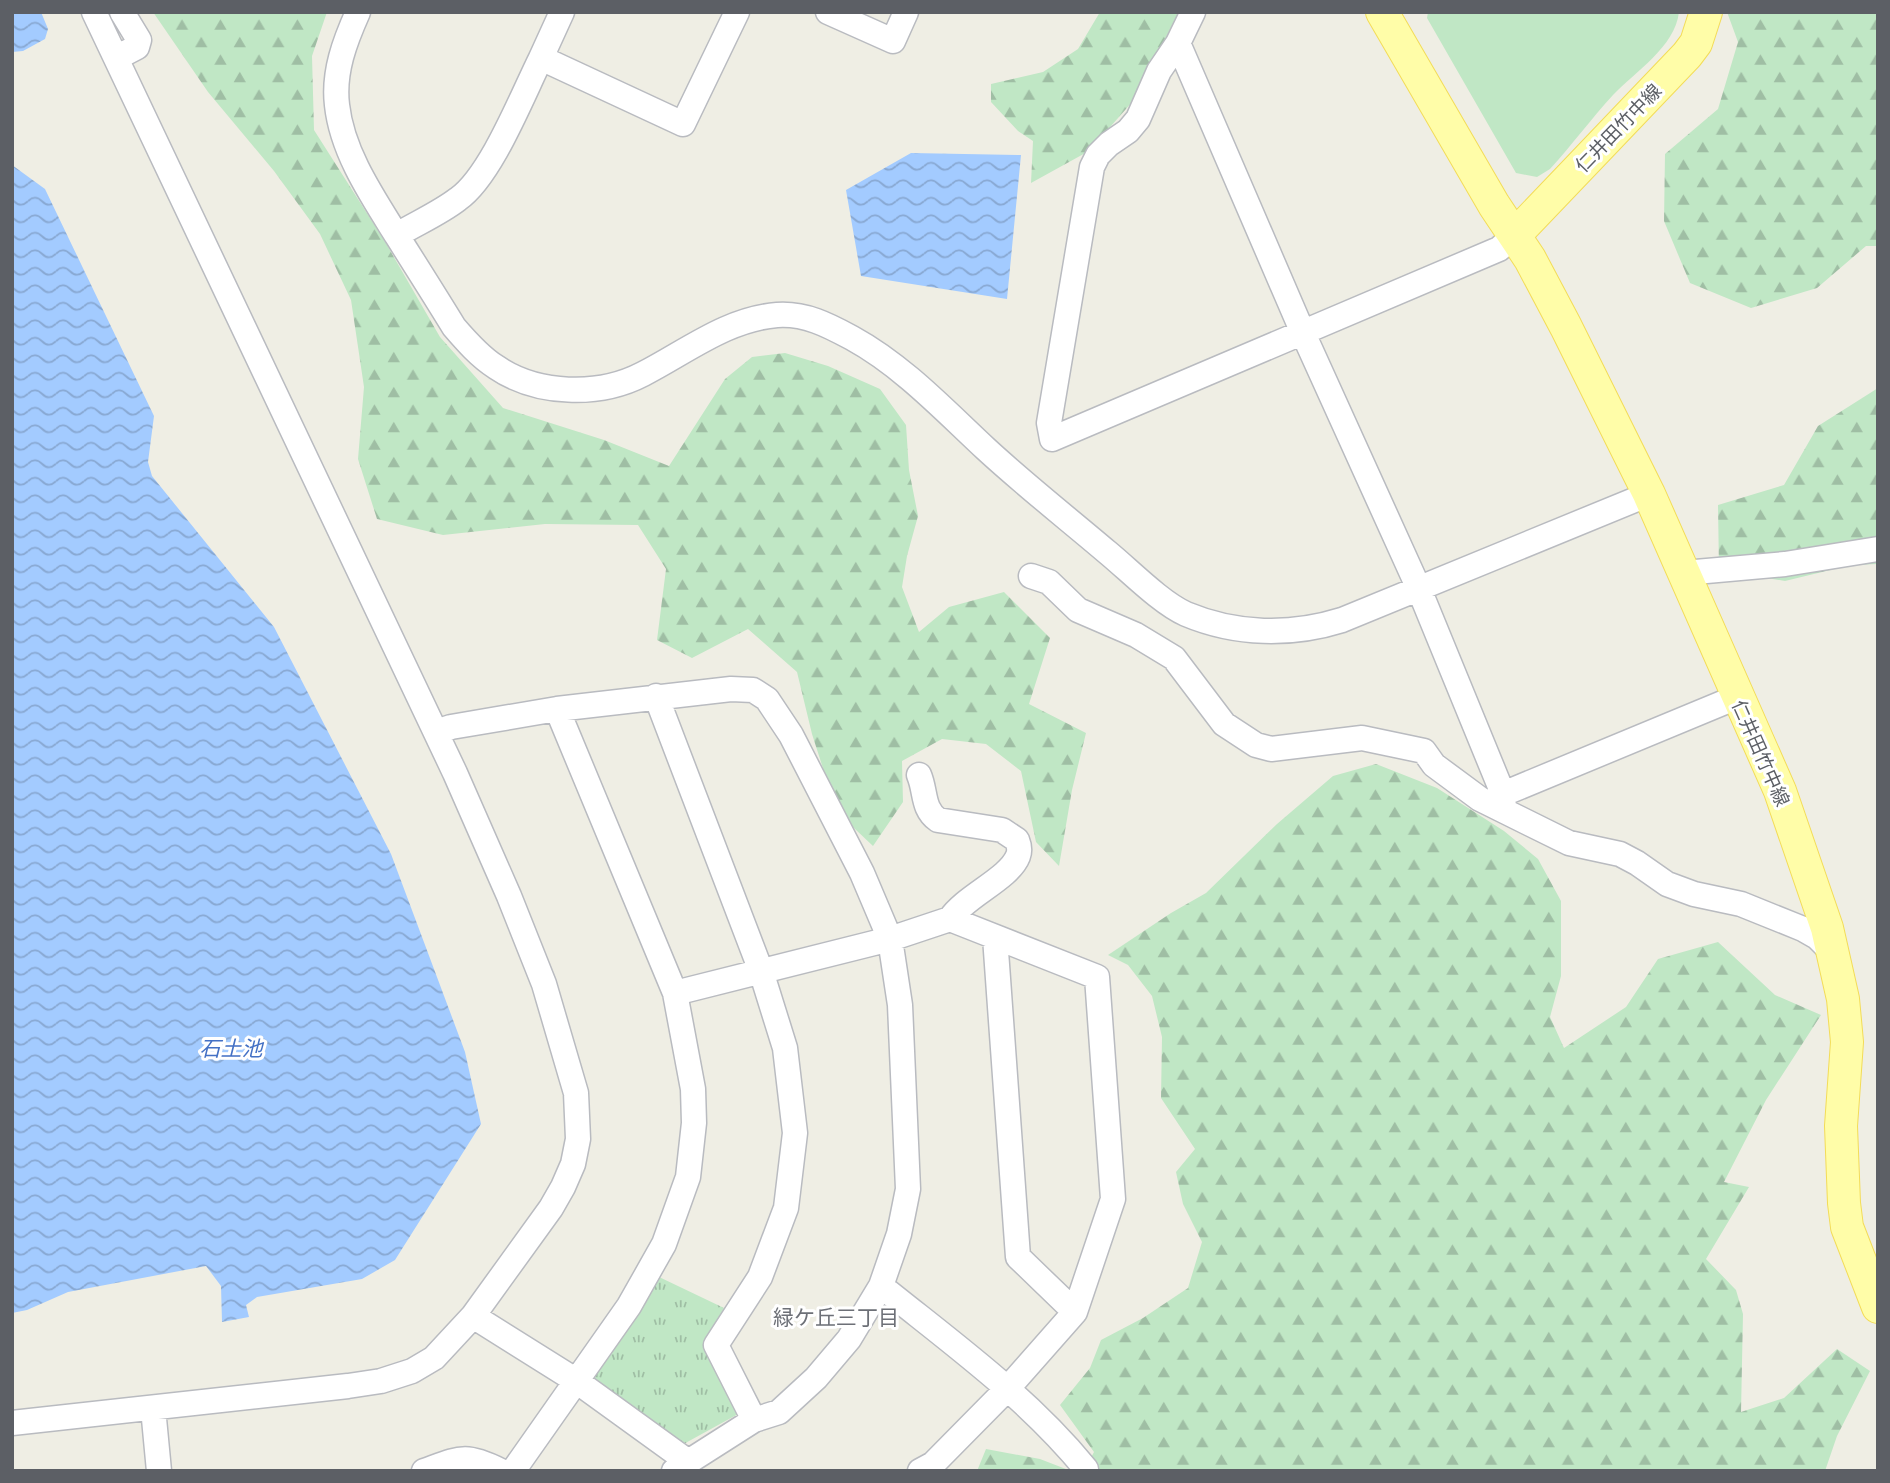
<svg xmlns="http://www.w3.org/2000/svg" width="1890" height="1483" font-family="Ubuntu,'Noto Sans JP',sans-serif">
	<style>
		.green { fill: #c0e7c5 }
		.forest { fill: url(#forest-firs) }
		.park { fill: url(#park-tufts) }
		.water { fill: url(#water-waves) }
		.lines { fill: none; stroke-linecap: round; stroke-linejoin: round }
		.minor-casing { stroke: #b9bbc0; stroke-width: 27 }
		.major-casing { stroke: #f3dc58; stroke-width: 34 }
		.minor { stroke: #fff; stroke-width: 24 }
		.major { stroke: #fffda8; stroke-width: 32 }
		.labels { text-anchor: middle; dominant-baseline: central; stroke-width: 6; stroke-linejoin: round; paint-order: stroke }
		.street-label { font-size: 19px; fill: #5c5f65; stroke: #fff }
		.water-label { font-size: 21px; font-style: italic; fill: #4471c5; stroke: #fff }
		.neighbourhood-label { font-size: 21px; fill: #6d7077; stroke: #fff }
	</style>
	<defs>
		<pattern id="forest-firs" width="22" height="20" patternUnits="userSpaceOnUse" patternTransform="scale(1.75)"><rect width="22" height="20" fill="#c0e7c5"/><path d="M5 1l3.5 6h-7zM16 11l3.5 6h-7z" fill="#9fbea4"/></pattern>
		<pattern id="park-tufts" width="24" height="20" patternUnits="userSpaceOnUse" patternTransform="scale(1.75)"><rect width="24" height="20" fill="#c0e7c5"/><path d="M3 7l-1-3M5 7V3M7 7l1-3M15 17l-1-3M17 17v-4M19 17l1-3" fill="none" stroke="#9fbea4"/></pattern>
		<pattern id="water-waves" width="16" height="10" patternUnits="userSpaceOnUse" patternTransform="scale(1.75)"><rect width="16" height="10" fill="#a3cbff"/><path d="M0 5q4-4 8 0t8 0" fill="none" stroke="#88a8d2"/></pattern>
	</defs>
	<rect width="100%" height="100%" fill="#efeee4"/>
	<path class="green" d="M1428 12H1679C1675 47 1635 72 1613 95 1591 119 1572 145 1550 169L1537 177 1516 173 1427 18Z"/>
	<path class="forest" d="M153 12H327L312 56 314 130 384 240 440 337 503 408 604 440 669 466 725 379 752 357 785 353 828 366 880 389 906 425 909 470 918 516 907 556 902 587 919 632 949 607 1004 592 1050 638 1029 704 1086 733 1072 790 1059 866 1036 842 1021 771 986 744 942 739 902 761 903 802 873 846 837 812 812 734 797 672 748 629 692 658 657 640 666 569 638 525 545 524 443 535 377 519 358 459 364 387 351 300 320 234 274 171 208 92Z
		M1100 12H1179L1133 101 1089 151 1031 183 1033 141 1018 131 991 102V84L1043 72 1078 49Z
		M1727 12H1878V246H1866L1817 288 1751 308 1690 283 1664 221 1665 154 1718 109 1738 42Z
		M1878 388V564L1851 565 1785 581 1719 570 1718 505 1784 485 1818 426Z
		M1376 764 1437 788 1504 831 1538 859 1561 901V976L1550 1017 1564 1048 1626 1007 1658 959 1718 942 1775 995 1821 1015 1766 1100 1724 1182 1749 1187 1706 1259 1736 1290 1743 1314 1741 1412 1784 1398 1837 1349 1870 1371 1837 1436 1825 1471H1084L1094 1452 1060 1405 1090 1368 1101 1340 1143 1318 1188 1288 1202 1242 1183 1204 1176 1172 1195 1149 1161 1098 1162 1037 1152 996 1128 965 1108 955 1171 913 1206 893 1277 824 1333 776Z
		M986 1449 1040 1459 1071 1471H977Z"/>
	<path class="park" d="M657 1276 724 1308 704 1346 740 1413 680 1446 584 1379Z"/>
	<path class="water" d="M12 12H41L48 29 45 39 23 51 12 52Z
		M911 153 1021 155 1007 299 861 276 846 190Z
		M12 165 45 189 154 416 148 462 152 476 274 627 391 854 465 1052 481 1124 395 1260 362 1279 257 1297 246 1305 249 1317 222 1322 221 1286 206 1266 68 1292 27 1310 12 1313Z"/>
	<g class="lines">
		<g class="minor-casing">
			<path id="minor" d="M358 12C345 41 333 72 337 105 342 152 372 196 397 236 416 266 435 296 454 327 466 341 480 357 496 367 537 395 599 397 643 374 686 352 727 319 777 315 805 313 828 325 852 338 903 366 944 410 986 449 1025 485 1067 518 1107 552 1129 570 1161 603 1186 614 1236 635 1291 636 1342 620L1649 494
				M562 12 541 58 683 124 737 12
				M828 12 893 41 906 12
				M1193 12 1178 43 1159 71 1138 119 1128 131 1109 144 1098 155 1092 167 1049 423 1052 439 1499 249 1515 235
				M1178 43 1303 333 1419 589 1503 794 1504 810
				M116 58 137 47 139 40 122 12
				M397 235C417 223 440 213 458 199 491 176 522 96 541 58
				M1684 573 1785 564 1878 549
				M1031 576 1049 582 1078 610 1136 635 1174 658 1224 724 1256 745 1271 749 1362 738 1424 751 1434 765 1480 799 1569 843 1620 854 1637 863 1667 884 1694 894 1741 904 1803 929 1817 937 1834 954
				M656 696 761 971 785 1048 795 1133 786 1208 760 1277 716 1345 754 1420
				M436 732 451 727 557 709 731 689 753 690 767 699 791 735 862 873 890 939 900 1005 908 1189 899 1234 881 1286 849 1339 816 1378 779 1412 754 1420 674 1471
				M919 775C926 791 922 809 938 820L1002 830 1017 840C1019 845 1020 851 1018 856 1009 879 965 896 950 919
				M1503 794 1737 697
				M995 937 1018 1257 1075 1312
				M675 993 890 939 950 919 1097 977 1113 1199 1075 1312 1008 1388 933 1464 920 1471
				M881 1286C953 1344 1027 1397 1086 1469
				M473 1316 575 1380 687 1461
				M153 1408 159 1471
				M12 1423 348 1386 381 1381 412 1371 434 1358 473 1316 551 1208 563 1187 573 1164 578 1139 576 1093 544 984 509 896 455 773 94 12
				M424 1471C460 1458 465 1453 501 1471
				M513 1471 629 1306 664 1244 688 1177 694 1123 693 1089 675 993 557 709"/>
		</g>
		<g class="major-casing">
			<path id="major" d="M1382 12 1494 205 1530 259 1566 327 1649 494 1780 791 1827 928 1843 999 1847 1042 1841 1126 1844 1203 1847 1227 1878 1307
				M1515 235 1687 55 1696 43 1706 12"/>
		</g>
		<use href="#minor" class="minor"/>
		<use href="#major" class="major"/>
	</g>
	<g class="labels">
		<g class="street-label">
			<text transform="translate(1618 128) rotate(-46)">仁井田竹中線</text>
			<text transform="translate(1761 753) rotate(66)">仁井田竹中線</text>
		</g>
		<g class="water-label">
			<text x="231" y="1048">石土池</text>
		</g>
		<g class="neighbourhood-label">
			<text x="836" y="1317">緑ケ丘三丁目</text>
		</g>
	</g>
	<rect width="1890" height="1483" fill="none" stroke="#5c5f65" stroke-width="28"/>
</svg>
